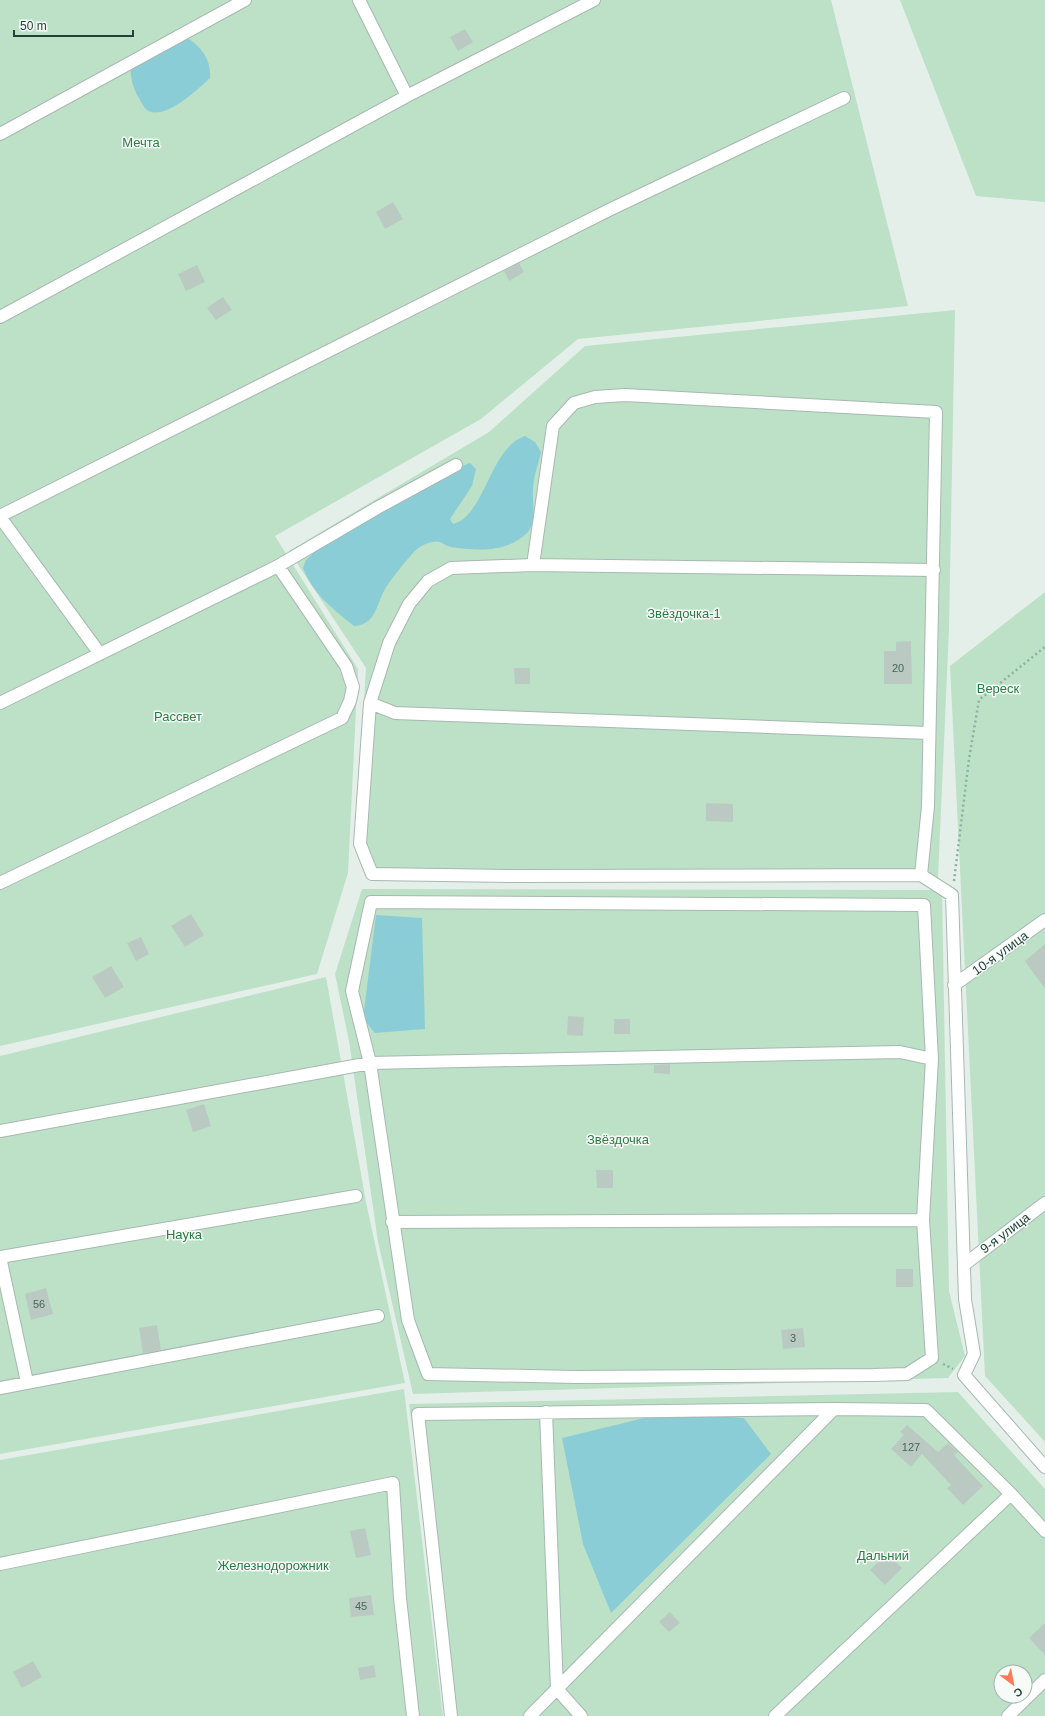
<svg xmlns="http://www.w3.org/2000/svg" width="1045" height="1716" font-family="Arial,sans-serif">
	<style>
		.green { fill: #bde1c6; fill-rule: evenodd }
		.water { fill: #8bcdd6 }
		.building { fill: #bacac3 }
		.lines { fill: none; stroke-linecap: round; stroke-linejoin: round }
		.minor-casing { stroke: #a7b8b1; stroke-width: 14 }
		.path { stroke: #84b4a4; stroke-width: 2.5; stroke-dasharray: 2 3; stroke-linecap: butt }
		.minor { stroke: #fff; stroke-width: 12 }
		.labels { text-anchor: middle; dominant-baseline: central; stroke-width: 3; stroke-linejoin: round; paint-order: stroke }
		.number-label { font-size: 11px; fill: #49645c }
		.park-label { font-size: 13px; fill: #2a7c47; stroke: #f6fbf8 }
		.street-label { font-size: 13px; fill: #234239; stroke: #f6fbf8 }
	</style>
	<rect width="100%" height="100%" fill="#e5efea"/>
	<path class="green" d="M0 0H831L908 306 578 339 481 419 275 536 358 669 348 873 317 974 0 1046Z
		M900 0H1045V202L976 196Z
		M955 310 949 629 938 878 365 876 355 850 366 668 289 551 489 432 585 346Z
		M1045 592V1442L985 1376 950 666Z
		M362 889 942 890 949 1291 965 1356 948 1378 413 1394 378 1242 349 1041 335 974Z
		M326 977 366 1202 405 1383 0 1454V1056Z
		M404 1389 443 1716H0V1460Z
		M958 1392 1045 1489V1716H454L409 1404ZM1001 1672H1025V1696H1001Z"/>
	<path class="water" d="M189 39C203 49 211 60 210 78 198 89 164 122 147 110 144 108 142 103 140 100 134 90 130 79 131 68L165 46Z
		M525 436 535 442 541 452C538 466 533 477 533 491 532 503 537 522 528 532 508 553 477 551 451 547 447 546 445 545 442 543 435 539 424 544 417 549 411 554 389 582 385 589 376 605 376 625 354 626 333 609 313 594 303 568L306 560 319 548 460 467 470 463 476 469 472 486 450 519 453 524C485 516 490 447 525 436Z
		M376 915 422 918 425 1029 375 1033 363 1019Z
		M669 1412 744 1418 771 1454 611 1613 583 1544 562 1438Z"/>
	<path class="building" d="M465 29 473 42 458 51 450 37Z
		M393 202 403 219 385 229 376 212Z
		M519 263 524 272 509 281 504 271Z
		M197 265 205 282 186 291 178 274Z
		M223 297 232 310 216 320 207 308Z
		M911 641 912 684H884V651H896V642Z
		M514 668H530V684H515Z
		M706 803 733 804V822L706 821Z
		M191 914 204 935 185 947 171 926Z
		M141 937 149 954 136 961 127 943Z
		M1045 944V989L1025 961Z
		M111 966 124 987 105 998 92 977Z
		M568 1016 584 1017 583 1036 567 1035Z
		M614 1019H630V1034H614Z
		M670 1064V1074L654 1073V1065Z
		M204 1104 211 1126 193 1132 186 1110Z
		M596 1170H613V1188H597Z
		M896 1269H913V1287H896Z
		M46 1288 53 1314 31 1320 25 1294Z
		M157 1325 161 1350 143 1353 139 1328Z
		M803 1328 805 1347 783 1349 781 1330Z
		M907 1425 938 1452 948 1443 958 1452 954 1455 983 1486 963 1505 947 1488 951 1485 922 1454 911 1467 891 1449 904 1435 900 1432Z
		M365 1528 371 1555 356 1558 350 1531Z
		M887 1553 902 1568 885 1585 870 1570Z
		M371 1595 374 1615 351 1617 349 1598Z
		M670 1612 680 1623 669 1632 659 1622Z
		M1045 1623V1655L1029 1638Z
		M33 1661 42 1677 22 1688 13 1672Z
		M374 1665 376 1677 360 1680 358 1668Z"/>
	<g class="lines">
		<g class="minor-casing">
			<path id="minor" d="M359 0 407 96
				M0 134 245 0
				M0 317 407 96 594 0
				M0 516 609 210 844 98
				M0 517 100 654
				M533 565 553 426 574 403 595 397 625 395 936 412 928 806 921 875
				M934 570 533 565 451 568 428 581 409 604 389 643 370 703 360 844 372 874 514 876 921 875 952 895 965 1299 974 1354 964 1375 1045 1467
				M0 703 278 566 377 508 456 465
				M370 703 395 713 929 733
				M0 883 342 718 350 701 353 687 346 666 278 566
				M371 902 924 905 932 1059 923 1220 932 1358 907 1374 874 1375 576 1377 428 1374 408 1320 370 1063 352 991Z
				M954 985 1045 920
				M0 1131 370 1063 900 1052 932 1059
				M392 1222 923 1220
				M0 1257 356 1196
				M0 1257 27 1382
				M965 1264 1045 1203
				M0 1388 378 1316
				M546 1412 557 1689 581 1716
				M0 1564 393 1483 400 1598 413 1716
				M451 1716 418 1414 834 1409 926 1410 1011 1494 1045 1531
				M530 1716 834 1409
				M775 1716 1011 1494
				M1008 1716 1045 1680"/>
		</g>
		<path class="path" d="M954 881 969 759 979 700 1045 647
			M943 1364 953 1369"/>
		<use href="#minor" class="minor"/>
	</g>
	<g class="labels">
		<g class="number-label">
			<text x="898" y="668">20</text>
			<text x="39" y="1304">56</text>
			<text x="793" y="1338">3</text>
			<text x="911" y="1447">127</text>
			<text x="361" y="1606">45</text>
		</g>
		<g class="park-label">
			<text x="141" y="142">Мечта</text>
			<text x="684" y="613">Звёздочка-1</text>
			<text x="998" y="688">Вереск</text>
			<text x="178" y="716">Рассвет</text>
			<text x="618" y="1139">Звёздочка</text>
			<text x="184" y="1234">Наука</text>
			<text x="883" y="1555">Дальний</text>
			<text x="273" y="1565">Железнодорожник</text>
		</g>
		<g class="street-label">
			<text transform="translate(1000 953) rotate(-36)">10-я улица</text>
			<text transform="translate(1005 1233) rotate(-37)">9-я улица</text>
		</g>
	</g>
	<g transform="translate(1013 1684) rotate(148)"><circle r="19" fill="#f6fbf8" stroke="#a2b1ac"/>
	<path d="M0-3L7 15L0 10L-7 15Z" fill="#fa7b58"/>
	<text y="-6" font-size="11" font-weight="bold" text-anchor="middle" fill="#234239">С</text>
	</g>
	<path d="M14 30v6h119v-6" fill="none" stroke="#234239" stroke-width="2"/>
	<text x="20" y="30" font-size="12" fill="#234239" stroke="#f6fbf8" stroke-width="3" paint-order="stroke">50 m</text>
</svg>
